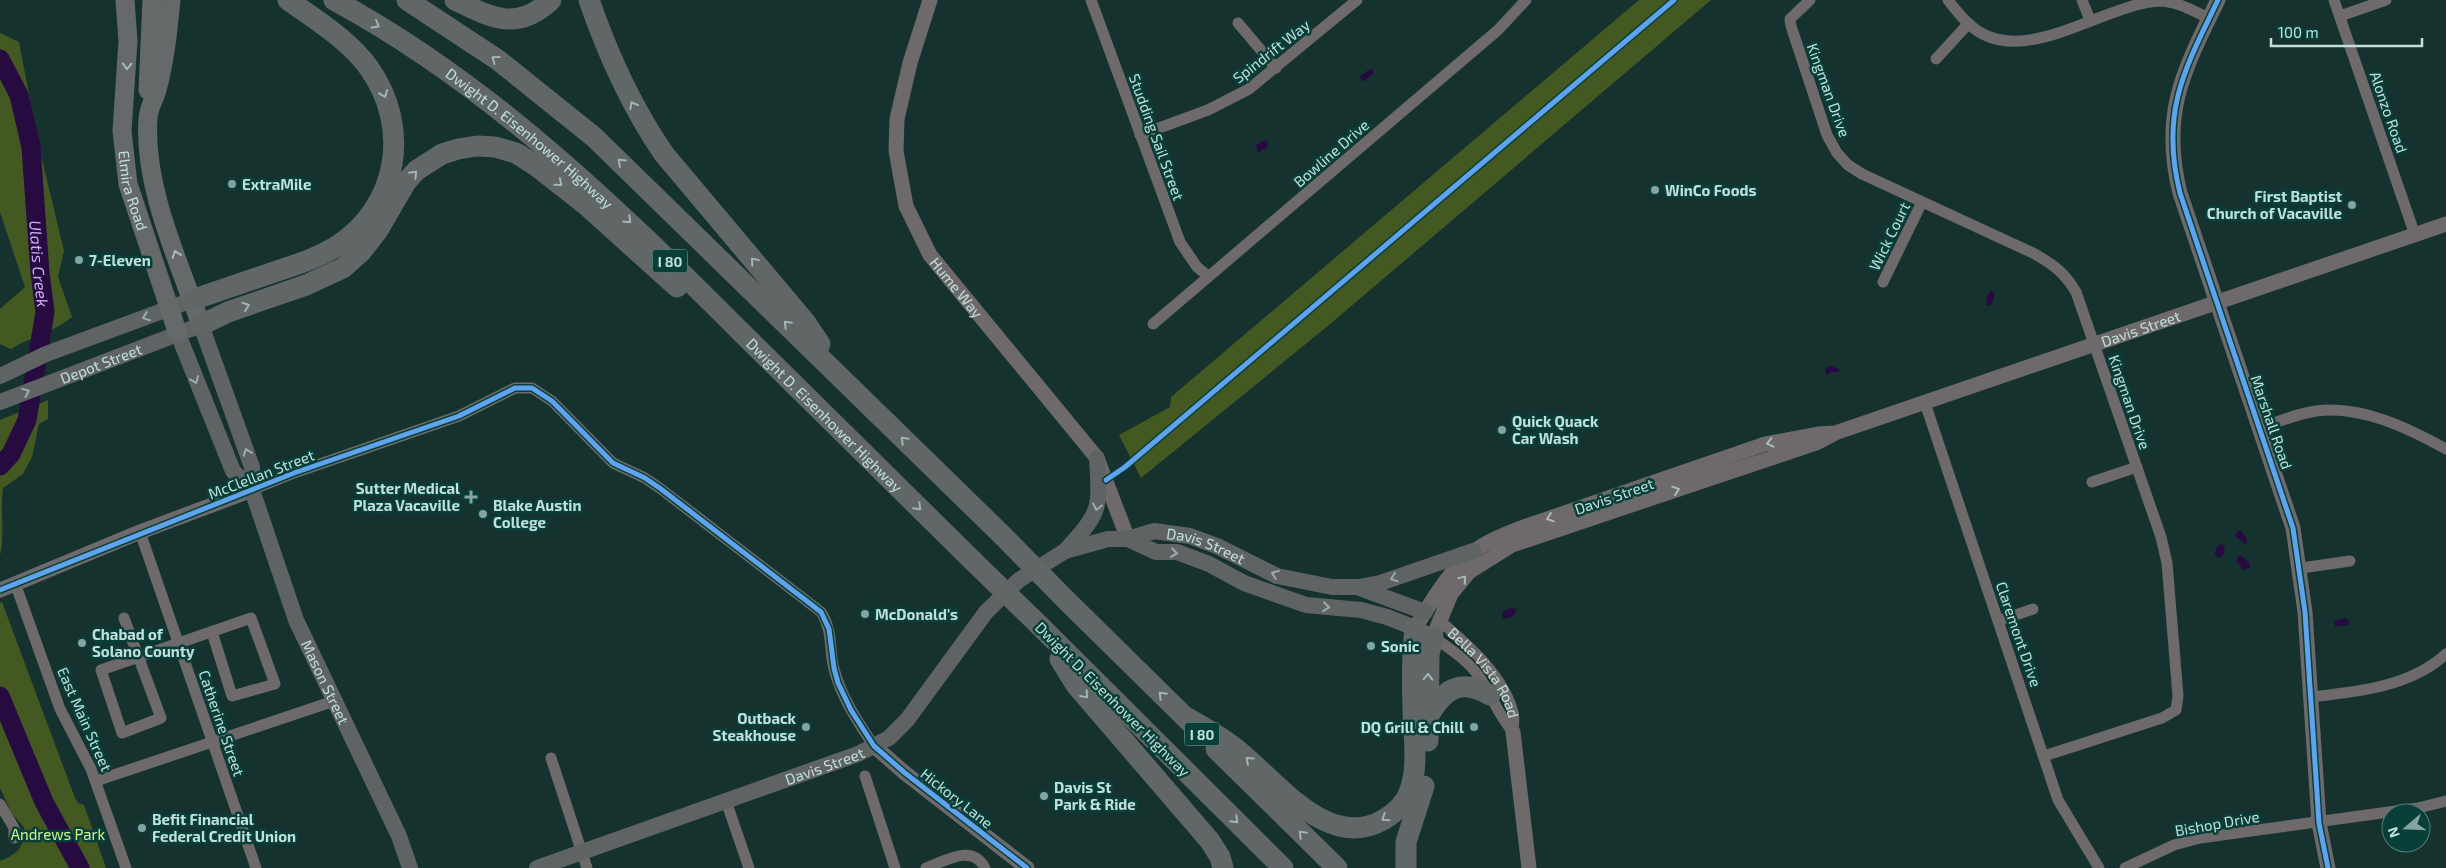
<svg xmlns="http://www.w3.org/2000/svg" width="2446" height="868" font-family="'Exo 2',sans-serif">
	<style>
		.green { fill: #445822 }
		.water { fill: #260a40 }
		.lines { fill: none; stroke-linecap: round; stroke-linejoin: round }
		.river { stroke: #260a40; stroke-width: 19 }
		.minor { stroke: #6e6a6b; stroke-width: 11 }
		.tertiary { stroke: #6e6a6b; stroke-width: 15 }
		.secondary { stroke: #5f6364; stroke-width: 16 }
		.primary { stroke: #66696a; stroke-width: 19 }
		.motorway { stroke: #606766; stroke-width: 21 }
		.motorway-bridge { stroke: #606766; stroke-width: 21 }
		.cycleway-casing { stroke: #093f39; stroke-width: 8 }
		.cycleway { stroke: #60a3ed; stroke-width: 5 }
		.oneway { stroke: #9fb6b2 }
		.oneway2 { stroke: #a6bcb9 }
		.oneway3 { stroke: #9aaeab }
		.oneway4 { stroke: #a8bdb9 }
		.poi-dot { fill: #85a39f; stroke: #093f39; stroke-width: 2 }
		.labels { text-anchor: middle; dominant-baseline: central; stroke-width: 5; stroke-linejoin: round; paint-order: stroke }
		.shield { fill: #093f39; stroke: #8ab0aa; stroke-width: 1 }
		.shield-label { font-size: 14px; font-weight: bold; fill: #c1e0db }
		.street-label { font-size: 15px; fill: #c1e0db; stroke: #093f39 }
		.poi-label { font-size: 15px; font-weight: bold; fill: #c1e0db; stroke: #093f39; text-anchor: start }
		.park-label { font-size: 15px; fill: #d1f48e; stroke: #093f39 }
		.water-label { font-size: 16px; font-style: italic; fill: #d0aff8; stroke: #093f39 }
	</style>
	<rect width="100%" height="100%" fill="#16322f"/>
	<path class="green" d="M1639 0H1711L1329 325 1141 478 1119 435 1170 407 1171 397Z
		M0 33 19 42 39 147 64 251 58 277 72 317C54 332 30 337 11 349L0 344V309L25 287 0 212Z
		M48 400V419L39 424 32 457 23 474 3 488C0 511 5 536 0 555V420Z
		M2 602 75 798 78 803 84 805 106 868H0V861C18 854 25 847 24 827L12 814 0 788V603Z"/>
	<path class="water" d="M1370 69 1373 70V74L1362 82 1360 76Z
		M1265 140 1268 142V147L1258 153 1256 145Z
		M1992 290 1995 294 1992 304 1988 306 1986 298Z
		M1831 366 1839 369 1840 372H1831L1827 376 1825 368Z
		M2238 530 2241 531 2247 539 2246 545 2235 536Z
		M2221 544 2225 546 2223 555 2218 558 2215 554 2216 548Z
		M2240 555 2249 562 2250 568 2243 570 2236 560Z
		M1511 608 1516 609C1516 616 1509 619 1503 618L1502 612Z
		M2345 618 2349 621V625L2335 626 2334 621Z"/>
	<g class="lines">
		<g class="river">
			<path id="s1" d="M0 59 19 95 31 147 40 273 45 312 27 420 11 454 0 466"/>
			<path d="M0 696 44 802 80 868"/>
		</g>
		<g class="minor">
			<path d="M1091 0 1180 242 1197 267 1208 276"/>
			<path d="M1810 0 1790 19 1791 26 1827 135 1837 153 1848 165 1862 174 2033 253C2053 264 2065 273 2076 292L2161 537 2167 563 2178 696 2176 710 2162 718 2044 756"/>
			<path d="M1948 0C1954 8 1960 16 1968 23 2008 63 2070 27 2115 12 2129 7 2143 2 2159 1 2177 1 2193 11 2209 18"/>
			<path d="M2082 0 2090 20"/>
			<path d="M2334 0 2415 235"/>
			<path d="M2340 16 2386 0"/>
			<path d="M1238 23 1276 68"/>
			<path d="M1936 59 1968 24"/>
			<path d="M1140 135 1208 110 1249 89 1357 0"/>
			<path d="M1883 282 1922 202"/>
			<path d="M1153 324 1498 30 1526 0"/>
			<path d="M1925 403 2058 800 2099 868"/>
			<path d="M2261 428C2279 421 2297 414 2316 411 2361 405 2408 428 2446 449"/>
			<path d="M2092 482 2137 467"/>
			<path d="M252 490 294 473 459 416 515 388H532L552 401 613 463 645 478 661 489 821 612C833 630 829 650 834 669 841 697 858 722 874 746"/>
			<path d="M140 532 256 868"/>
			<path d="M2301 568 2350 561"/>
			<path d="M15 583 60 709 91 769 126 868"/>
			<path d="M124 618 161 718 122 733 101 670 251 618 275 684 232 696 212 632"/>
			<path id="s2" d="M1440 621C1468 645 1503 675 1513 712 1515 718 1513 726 1513 732"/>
			<path d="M1998 621 2033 609"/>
			<path d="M1433 637C1449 648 1469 661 1480 678 1492 696 1498 715 1513 732"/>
			<path d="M2311 697C2357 692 2410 687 2446 654"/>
			<path d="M551 758 587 868"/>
			<path d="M865 776 895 868"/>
			<path d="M96 781 334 701"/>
			<path d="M726 801 749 868"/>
			<path d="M0 804 14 828V838"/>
			<path d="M926 868C946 861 972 843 985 868"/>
			<path d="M2125 868 2174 845 2200 838 2418 808 2446 801"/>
		</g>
		<g class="tertiary">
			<path id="s3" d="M930 0 910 63 897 119 896 151 906 206 930 255 1097 458 1128 539"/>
			<path d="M2218 0C2184 70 2160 113 2180 193L2293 528 2305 612 2319 823 2328 868"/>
			<path id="s4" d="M1835 433 1818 434 1765 444 1521 528C1505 534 1487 541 1473 552 1448 572 1432 601 1415 628L1433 637 1451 594 1469 572 1512 545 1816 443 1835 433 2446 224"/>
			<path d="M0 590 140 532 252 490"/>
			<path d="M1513 732 1529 868"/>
			<path d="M874 746 905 773 1027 868"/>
		</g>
		<g class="secondary">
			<path d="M178 334 233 471 252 490"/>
			<path d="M0 376 46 354 192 300"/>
			<path id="s5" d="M0 402 201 325 252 467V490L296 620 399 836 410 868"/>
			<path d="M1128 539 1156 552H1177L1209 564 1244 583 1306 605 1361 610 1387 617 1415 628"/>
			<path d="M1065 551C1101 511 1100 511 1097 458"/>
			<path d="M1359 587 1380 583 1473 551"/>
			<path id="s6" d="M537 868 858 754 889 738 907 720 986 612 1019 580 1065 551 1108 539H1128L1154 531 1190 536 1217 546 1277 576 1332 587H1357L1425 612"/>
		</g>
		<g class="primary">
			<path id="s7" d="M125 0 128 41 122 131 128 184 178 334"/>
			<path d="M171 0C168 30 165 61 157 90 154 100 148 109 148 119 143 186 179 262 201 325"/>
			<path d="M148 90 152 0"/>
		</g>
		<g class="motorway">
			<path id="s8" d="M334 0C491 85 618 209 744 335 820 411 897 486 973 561"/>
			<path d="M407 0 498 60 594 137 1002 535"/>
			<path d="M455 0C492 18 517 32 551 0"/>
			<path d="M589 0C608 55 631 106 664 154L806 323 820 344"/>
			<path d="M192 300C219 291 247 281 274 272 295 265 318 258 337 246 399 206 411 127 369 68 349 40 316 20 288 0"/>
			<path d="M201 325 228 312 306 285 343 268 361 252 378 230 406 182 417 170 442 154 458 149 477 146 495 147 516 153 535 165 586 205 677 287"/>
			<path d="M1067 601 1193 725"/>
			<path d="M1039 625 1283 868"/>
			<path d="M1060 659 1076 685 1210 841 1220 857 1223 868"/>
			<path d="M1184 716C1201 726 1220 736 1235 748 1275 779 1327 852 1383 820 1395 813 1406 803 1410 790 1419 764 1413 734 1413 707 1412 681 1412 654 1415 628"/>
			<path d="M1428 717C1443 690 1460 677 1490 695"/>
			<path d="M1428 741 1429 654 1433 637"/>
			<path d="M1216 749 1337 868"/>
			<path d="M1406 868V842L1424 786"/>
		</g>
		<path class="motorway-bridge" d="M1002 535 1067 601
			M973 561 1039 625"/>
		<g class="cycleway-casing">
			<path id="cycleway" d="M2218 0C2184 70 2160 113 2180 193L2293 528 2305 612 2319 823 2328 868
				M1106 480 1125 467 1674 0
				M0 590 294 473 459 416 515 388H532L552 401 613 463 645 478 661 489 821 612 829 629 834 668 838 683 851 710 874 746 905 773 1027 868"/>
		</g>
		<use href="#cycleway" class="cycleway"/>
	</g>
	<defs><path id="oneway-chevron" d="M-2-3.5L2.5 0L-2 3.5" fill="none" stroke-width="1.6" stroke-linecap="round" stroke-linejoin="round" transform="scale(1.25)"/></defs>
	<g class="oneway">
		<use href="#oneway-chevron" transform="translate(376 25) rotate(31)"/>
		<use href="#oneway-chevron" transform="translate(495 59) rotate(-144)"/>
		<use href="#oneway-chevron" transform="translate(384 94) rotate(68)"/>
		<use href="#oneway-chevron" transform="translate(633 105) rotate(-118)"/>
		<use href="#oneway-chevron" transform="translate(621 162) rotate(-137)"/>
		<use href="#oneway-chevron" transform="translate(414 174) rotate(-45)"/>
		<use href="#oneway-chevron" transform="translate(559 183) rotate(39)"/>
		<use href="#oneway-chevron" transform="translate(628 220) rotate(44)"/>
		<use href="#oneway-chevron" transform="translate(754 261) rotate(-130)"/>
		<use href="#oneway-chevron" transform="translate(246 306) rotate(-19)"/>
		<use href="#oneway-chevron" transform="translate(787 324) rotate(-135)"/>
		<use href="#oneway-chevron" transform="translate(904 440) rotate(-135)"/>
		<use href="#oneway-chevron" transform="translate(918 507) rotate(45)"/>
		<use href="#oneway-chevron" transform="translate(1428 677) rotate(-88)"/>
		<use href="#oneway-chevron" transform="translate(1085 695) rotate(49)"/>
		<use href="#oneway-chevron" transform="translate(1162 695) rotate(-135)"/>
		<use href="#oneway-chevron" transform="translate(1249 760) rotate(-138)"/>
		<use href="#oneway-chevron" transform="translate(1385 818) rotate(147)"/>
		<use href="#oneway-chevron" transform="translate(1235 820) rotate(45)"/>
		<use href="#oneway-chevron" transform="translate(1302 834) rotate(-135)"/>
	</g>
	<g class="oneway2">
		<use href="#oneway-chevron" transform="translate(127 66) rotate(93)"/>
		<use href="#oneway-chevron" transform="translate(176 254) rotate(-109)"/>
	</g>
	<g class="oneway3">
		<use href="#oneway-chevron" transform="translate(146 317) rotate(159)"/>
		<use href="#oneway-chevron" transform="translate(195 380) rotate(68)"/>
		<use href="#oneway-chevron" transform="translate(26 392) rotate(-22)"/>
		<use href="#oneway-chevron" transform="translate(247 452) rotate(-110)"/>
		<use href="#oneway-chevron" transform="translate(1097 507) rotate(102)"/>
		<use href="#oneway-chevron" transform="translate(1174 553) rotate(8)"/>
		<use href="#oneway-chevron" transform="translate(1275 574) rotate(-158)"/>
		<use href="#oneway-chevron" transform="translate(1394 578) rotate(161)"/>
		<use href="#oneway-chevron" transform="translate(1326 607) rotate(6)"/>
	</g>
	<g class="oneway4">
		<use href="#oneway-chevron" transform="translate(1770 443) rotate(167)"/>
		<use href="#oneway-chevron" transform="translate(1676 490) rotate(-19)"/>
		<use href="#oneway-chevron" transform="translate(1550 518) rotate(161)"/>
		<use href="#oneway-chevron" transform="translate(1463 579) rotate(-50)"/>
	</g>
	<g class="poi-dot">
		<circle cx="232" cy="184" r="5"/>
		<circle cx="1655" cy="190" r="5"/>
		<circle cx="2352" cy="205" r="5"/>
		<circle cx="79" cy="260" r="5"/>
		<circle cx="1502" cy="430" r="5"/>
		<path d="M468.5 489.5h5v5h5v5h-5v5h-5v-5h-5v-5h5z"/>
		<circle cx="483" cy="514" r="5"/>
		<circle cx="865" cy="614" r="5"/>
		<circle cx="82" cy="643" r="5"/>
		<circle cx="1371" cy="646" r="5"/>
		<circle cx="806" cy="727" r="5"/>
		<circle cx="1474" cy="727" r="5"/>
		<circle cx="1044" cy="796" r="5"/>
		<circle cx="142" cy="828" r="5"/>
	</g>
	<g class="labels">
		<g class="shield">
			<rect x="652.5" y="249.5" width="35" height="23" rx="4"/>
			<rect x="1184.5" y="722.5" width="35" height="23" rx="4"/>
		</g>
		<g class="shield-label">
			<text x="670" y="261">I 80</text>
			<text x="1202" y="734">I 80</text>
		</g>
		<g class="street-label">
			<text transform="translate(1271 51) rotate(-38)">Spindrift Way</text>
			<text transform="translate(1829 90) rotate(70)">Kingman Drive</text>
			<text transform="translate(2389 112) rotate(71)">Alonzo Road</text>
			<text transform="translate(1157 137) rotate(70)">Studding Sail Street</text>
			<text stroke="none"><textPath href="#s8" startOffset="240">Dwight D. Eisenhower Highway</textPath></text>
			<text transform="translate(1331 153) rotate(-41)">Bowline Drive</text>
			<text stroke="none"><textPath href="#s7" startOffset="192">Elmira Road</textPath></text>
			<text transform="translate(1889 236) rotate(-64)">Wick Court</text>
			<text stroke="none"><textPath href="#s3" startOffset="308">Hume Way</textPath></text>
			<text stroke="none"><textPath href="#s4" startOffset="1290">Davis Street</textPath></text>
			<text stroke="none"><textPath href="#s5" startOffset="108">Depot Street</textPath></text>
			<text transform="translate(2130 402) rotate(71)">Kingman Drive</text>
			<text stroke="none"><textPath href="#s8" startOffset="645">Dwight D. Eisenhower Highway</textPath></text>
			<text transform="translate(2272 422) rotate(71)">Marshall Road</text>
			<text transform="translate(261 474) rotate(-21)">McClellan Street</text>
			<text transform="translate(1614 496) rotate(-19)">Davis Street</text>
			<text stroke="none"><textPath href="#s6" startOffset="781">Davis Street</textPath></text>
			<text transform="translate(2019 634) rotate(71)">Claremont Drive</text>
			<text stroke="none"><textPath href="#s2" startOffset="69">Bella Vista Road</textPath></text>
			<text stroke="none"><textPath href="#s5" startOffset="595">Mason Street</textPath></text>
			<text transform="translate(1113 699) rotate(45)">Dwight D. Eisenhower Highway</text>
			<text transform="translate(85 719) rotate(66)">East Main Street</text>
			<text transform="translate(222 723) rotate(71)">Catherine Street</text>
			<text stroke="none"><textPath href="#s6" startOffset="305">Davis Street</textPath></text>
			<text transform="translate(957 798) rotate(38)">Hickory Lane</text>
			<text transform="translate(2217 823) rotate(-10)">Bishop Drive</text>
		</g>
		<g class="poi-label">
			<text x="242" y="184">ExtraMile</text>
			<text x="1665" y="190">WinCo Foods</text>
			<text x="2342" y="196" text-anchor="end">First Baptist<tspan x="2342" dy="17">Church of Vacaville</tspan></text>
			<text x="89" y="260">7-Eleven</text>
			<text x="1512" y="421">Quick Quack<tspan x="1512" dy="17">Car Wash</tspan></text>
			<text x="460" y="488" text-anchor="end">Sutter Medical<tspan x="460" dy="17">Plaza Vacaville</tspan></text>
			<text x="493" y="505">Blake Austin<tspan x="493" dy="17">College</tspan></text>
			<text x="875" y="614">McDonald's</text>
			<text x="92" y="634">Chabad of<tspan x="92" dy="17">Solano County</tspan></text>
			<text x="1381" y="646">Sonic</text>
			<text x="796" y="718" text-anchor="end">Outback<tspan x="796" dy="17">Steakhouse</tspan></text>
			<text x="1464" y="727" text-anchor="end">DQ Grill &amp; Chill</text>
			<text x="1054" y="787">Davis St<tspan x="1054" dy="17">Park &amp; Ride</tspan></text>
			<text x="152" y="819">Befit Financial<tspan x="152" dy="17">Federal Credit Union</tspan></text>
		</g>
		<g class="park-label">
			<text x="58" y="834">Andrews Park</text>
		</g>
		<g class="water-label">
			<text stroke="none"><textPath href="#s1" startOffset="211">Ulatis Creek</textPath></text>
		</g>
	</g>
	<g transform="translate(2406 828) rotate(251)"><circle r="24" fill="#093f39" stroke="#537f7a"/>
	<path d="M0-4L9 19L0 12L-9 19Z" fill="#85a39f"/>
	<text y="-8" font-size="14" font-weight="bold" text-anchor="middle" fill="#c1e0db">N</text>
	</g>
	<path d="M2271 38v8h151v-8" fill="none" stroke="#c1e0db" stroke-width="2.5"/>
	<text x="2278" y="38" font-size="15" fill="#c1e0db" stroke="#093f39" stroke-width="4" paint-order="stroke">100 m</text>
</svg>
